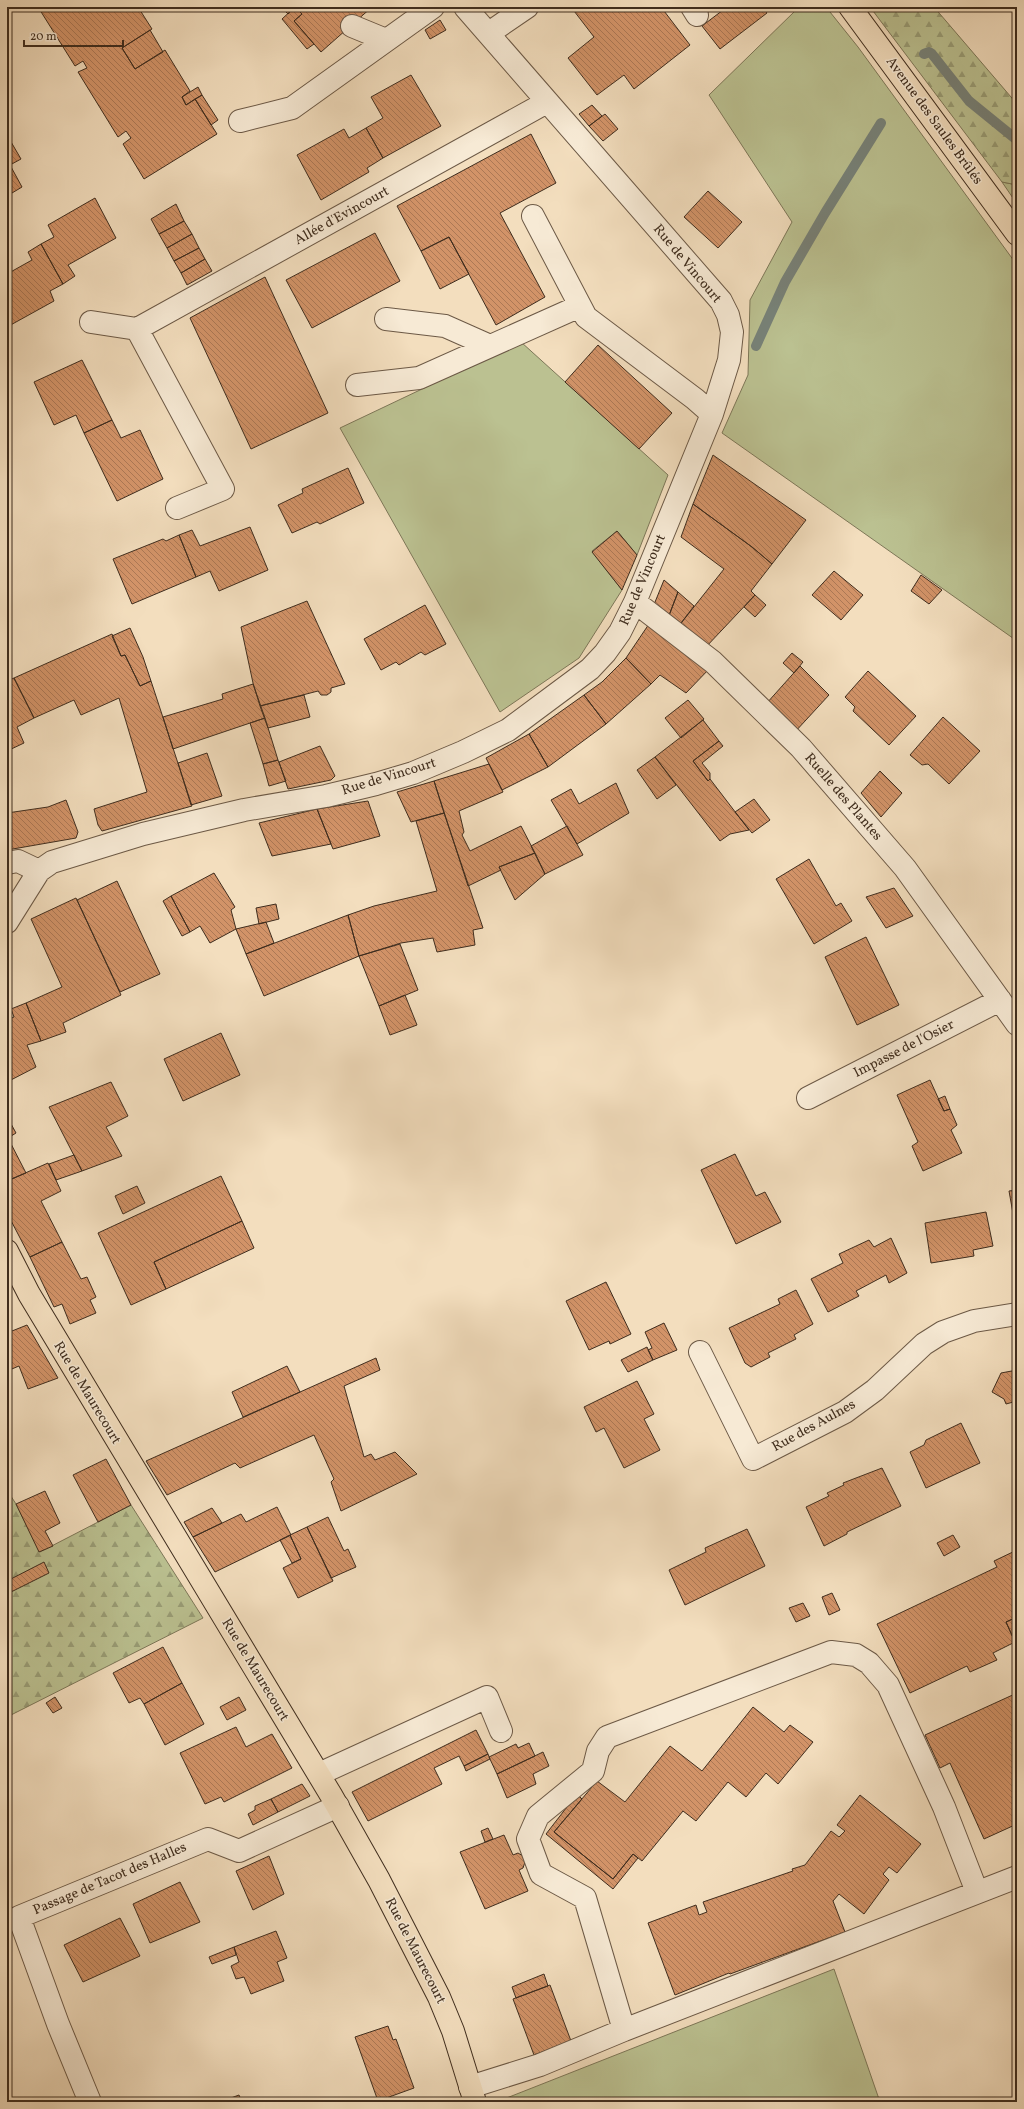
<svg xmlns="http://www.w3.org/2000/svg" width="1024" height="2109" font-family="Vollkorn,serif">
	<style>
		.green { fill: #bbc191; stroke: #7d7758 }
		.forest { fill: url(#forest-firs); stroke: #7d7758 }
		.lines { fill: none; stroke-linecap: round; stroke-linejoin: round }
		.stream { stroke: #778279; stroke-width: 10 }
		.building { fill: url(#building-back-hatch); stroke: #3f2d1e }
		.minor-casing { stroke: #6c5946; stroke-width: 24 }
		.major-casing { stroke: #3f2d1e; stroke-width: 24 }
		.minor { stroke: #f7ead5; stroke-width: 22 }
		.major { stroke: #f3debe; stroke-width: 22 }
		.labels { text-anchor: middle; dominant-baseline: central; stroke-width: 3; stroke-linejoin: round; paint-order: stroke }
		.street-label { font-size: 14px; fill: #3f2d1e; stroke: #f7ead5 }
	</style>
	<defs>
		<pattern id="forest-firs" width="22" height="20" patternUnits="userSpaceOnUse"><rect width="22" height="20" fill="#bbc191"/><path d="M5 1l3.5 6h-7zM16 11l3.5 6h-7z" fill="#999d76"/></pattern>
		<pattern id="building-back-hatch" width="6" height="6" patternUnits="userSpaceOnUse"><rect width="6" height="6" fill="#d29368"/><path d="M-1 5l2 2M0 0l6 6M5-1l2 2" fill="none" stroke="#ac7855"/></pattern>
	</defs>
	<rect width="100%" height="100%" fill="#f3debe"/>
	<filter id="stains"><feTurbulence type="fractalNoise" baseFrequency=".005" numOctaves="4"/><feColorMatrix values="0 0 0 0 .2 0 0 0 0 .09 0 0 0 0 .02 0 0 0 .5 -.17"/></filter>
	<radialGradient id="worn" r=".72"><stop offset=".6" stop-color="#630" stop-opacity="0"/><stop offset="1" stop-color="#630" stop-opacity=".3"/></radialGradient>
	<path class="green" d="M792 7H826L858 47 1017 265V641L722 433 748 375 750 300 792 222 709 95 795 11Z
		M1002 182 1017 185V204Z
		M521 342 668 475 637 555 617 531 592 551 622 590 579 658 500 712 340 428Z
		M834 1969 880 2102H500L499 2101Z"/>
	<path class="forest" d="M870 7H934L1017 104V185L1002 182Z
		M7 1490 16 1504 40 1552 131 1505 203 1618 7 1717Z"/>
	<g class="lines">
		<path class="stream" d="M924 54 929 52 932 54 969 101 1017 140
			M756 346 785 282 825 213 881 123"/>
	</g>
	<path class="building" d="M38 7H138L152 29 122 48 135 69 165 50 190 91 182 97 186 105 195 99 217 134 144 179 123 144 131 138 126 131 118 137 78 72 87 68 83 61 75 66Z
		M281 7H372L321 52 294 21 302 14 295 7 288 14Z
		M295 7 302 14 294 21 314 44 307 49 282 19Z
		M571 7H661L690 45 634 89 624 75 597 95 568 58 594 37Z
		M727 7H762L767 13 720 49 702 26Z
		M440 20 446 30 430 39 425 30Z
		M150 30 163 52 135 69 122 48Z
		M411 75 441 126 383 158 366 128 383 118 371 97Z
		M198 87 202 95 186 105 182 97Z
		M202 95 218 120 211 125 195 99Z
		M592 105 602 116 589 126 579 114Z
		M605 114 618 129 603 141 589 126Z
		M366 128 383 158 367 168 369 172 321 200 297 155 344 129 349 138Z
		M531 134 556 183 500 213 545 297 496 325 449 237 421 251 397 206Z
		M7 135 21 159 10 165 22 187 7 196Z
		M708 191 742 222 718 248 684 217Z
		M95 198 116 238 68 265 75 276 63 284 41 244 54 237 48 225Z
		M176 204 184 221 159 234 151 219Z
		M184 221 192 234 167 248 159 234Z
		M375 233 400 281 312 328 286 280Z
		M192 234 199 248 174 261 167 248Z
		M449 237 469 274 440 289 421 251Z
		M41 244 63 284 50 291 54 301 7 327V274L32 260 28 252Z
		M199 248 205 259 181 273 174 261Z
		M205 259 212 271 187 285 181 273Z
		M265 277 328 413 251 449 190 318Z
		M598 345 672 413 639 449 565 382Z
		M82 360 112 420 84 433 76 415 54 425 34 382Z
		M112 420 121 438 140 430 163 479 117 501 84 433Z
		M713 455 806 520 772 564 752 547 693 504Z
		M348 468 364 503 320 524 317 522 292 533 278 505 303 493 302 489Z
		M693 504 752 547 772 564 751 591 755 595 705 648 678 627 724 569 681 537Z
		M250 527 268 570 219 591 210 571 196 577 179 535 192 530 200 546Z
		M617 531 637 555 622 590 592 552Z
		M179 535 196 577 132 604 113 559 163 539 166 541Z
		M834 571 863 595 841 620 812 595Z
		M921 575 942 590 929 604 911 591Z
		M664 580 678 592 668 618 653 607Z
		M678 592 694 606 678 627 668 618Z
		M755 595 766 605 755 617 744 607Z
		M307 601 345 684 331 688V692L327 695H321L318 691 260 706 253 683 241 627Z
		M425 605 446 644 425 655 421 652 399 665 396 662 381 670 364 639Z
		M651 621 711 667 686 693 660 675 651 684 626 658Z
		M130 628 143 657 151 681 140 686 125 655 121 656 112 636Z
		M112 634 121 656 125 655 140 686 151 681 192 806 102 831 98 825 94 809 147 792 119 698 81 715 74 700 34 718 14 678Z
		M792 653 803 662 794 673 783 663Z
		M626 658 651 684 606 724 584 695 602 682Z
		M800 666 829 695 794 733 766 704Z
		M868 671 916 716 889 745 853 711 855 707 845 697Z
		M14 678 34 718 17 727 24 743 7 751V681Z
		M253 684 265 718 173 749 163 717 223 699 222 694Z
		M304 695 310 717 268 728 260 706Z
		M584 695 606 724 548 767 529 734Z
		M688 700 704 719 681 738 665 718Z
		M943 717 980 751 949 784 928 764 922 765 910 755Z
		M265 718 278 760 263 764 250 723Z
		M703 720 719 741 693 761 708 781 710 779 749 830 730 834 720 841 655 757Z
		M529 734 548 767 502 790 486 758Z
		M719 741 723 746 702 763 710 773V779L708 781 693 761Z
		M320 746 335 776 331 780 288 789 279 762Z
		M207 753 222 796 191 805 178 763Z
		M655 757 676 785 657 799 637 770Z
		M278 760 286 781 269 786 263 764Z
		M489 764 503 792 459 811 464 832 462 835 470 851 521 826 535 853 499 867 501 870 468 886 434 781Z
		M880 771 902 793 881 817 861 793Z
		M434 781 444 813 411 822 397 792Z
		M616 783 629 813 577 844 551 800 571 789 579 804Z
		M754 799 770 820 752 833 735 812Z
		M66 800 78 832 76 838 7 850V813L48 807Z
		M368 801 380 836 333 849 317 809Z
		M317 809 331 844 272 856 259 823Z
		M444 813 483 928 473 930 475 945 437 952 433 938 401 943 359 956 348 915 374 906 437 891 416 821Z
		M567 826 583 855 545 874 531 846Z
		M535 853 545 874 515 900 499 867Z
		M809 859 836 906 841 903 852 921 814 944 776 879Z
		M7 872 12 895 7 903Z
		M214 873 235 907 231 910 236 929 210 943 200 926 190 932 171 896Z
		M117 881 160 974 120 992 77 900Z
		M894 888 913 916 886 928 866 897Z
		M171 896 190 932 182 936 163 901Z
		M76 898 121 995 63 1023 66 1032 41 1041 26 1003 62 987 31 919Z
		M276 904 279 919 259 924 256 908Z
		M348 915 359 956 264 996 246 954Z
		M266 922 274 943 246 954 236 929Z
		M866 937 899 1005 857 1025 825 957Z
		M400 944 418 990 379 1006 359 956Z
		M405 995 417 1025 390 1035 379 1006Z
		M26 1003 41 1041 27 1045 36 1067 7 1082V1020L14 1017 11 1009Z
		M221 1033 240 1075 183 1101 164 1059Z
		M930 1080 944 1111 950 1109 957 1125 951 1130 962 1153 923 1171 912 1146 918 1142 897 1095Z
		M111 1082 128 1116 106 1127 122 1156 82 1171 49 1107Z
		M945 1096 950 1109 944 1111 938 1099Z
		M10 1122 16 1133 8 1138 26 1173 7 1181V1124Z
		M735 1154 756 1196 765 1192 781 1222 736 1244 701 1170Z
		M74 1155 82 1171 56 1180 49 1164Z
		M48 1163 61 1191 41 1201 62 1242 30 1257 7 1213V1181Z
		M221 1176 242 1221 154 1262 166 1289 131 1305 98 1233Z
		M137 1186 145 1203 123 1214 115 1196Z
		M1017 1190V1236L1009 1191Z
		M986 1212 993 1246 973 1250 974 1256 931 1263 925 1223Z
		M242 1221 254 1248 166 1289 154 1262Z
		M891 1238 907 1273 889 1283 886 1275 856 1291 859 1296 828 1312 811 1279 843 1263 839 1254 869 1240 874 1247Z
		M62 1242 81 1279 87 1277 96 1297 90 1300 96 1313 70 1324 62 1304 54 1307 30 1257Z
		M606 1282 631 1334 610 1344 609 1341 589 1350 566 1301Z
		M796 1290 813 1324 794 1335 796 1339 768 1353 770 1357 751 1367 745 1363 729 1328 780 1304 778 1299Z
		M664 1323 677 1350 653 1360 648 1350 652 1348 645 1332Z
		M27 1325 58 1378 28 1389 19 1366 7 1371V1333Z
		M647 1347 653 1360 628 1372 621 1360Z
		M376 1358 380 1370 344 1386 364 1457 371 1454 375 1460 395 1452 417 1474 341 1511 331 1482 334 1479 314 1435 240 1468 235 1463 167 1495 146 1461Z
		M287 1366 300 1392 243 1417 232 1392Z
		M1017 1370V1401L1006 1404 1004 1399 992 1392 1001 1373Z
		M637 1381 654 1414 644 1419 660 1450 624 1468 604 1428 596 1432 584 1407Z
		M961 1423 980 1463 926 1488 910 1452 924 1445 926 1440Z
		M106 1459 131 1505 98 1522 73 1475Z
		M882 1468 901 1506 847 1532V1534L824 1546 806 1507 829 1496 827 1493 844 1485 843 1483Z
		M45 1491 60 1523 45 1531 53 1546 39 1552 16 1504Z
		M277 1507 291 1535 215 1572 193 1537 241 1514 246 1522Z
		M212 1508 222 1523 193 1537 184 1522Z
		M328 1517 344 1551 348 1549 356 1567 331 1578 307 1527Z
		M307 1527 333 1581 298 1598 283 1568 301 1559 290 1535Z
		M747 1529 765 1566 685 1605 669 1570 706 1552 705 1548Z
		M290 1535 301 1559 292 1563 280 1540Z
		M953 1535 960 1547 944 1556 937 1543Z
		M1017 1550V1617L1006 1622 1015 1642 993 1653 997 1660 970 1672 967 1666 910 1693 877 1624 997 1567 994 1561Z
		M44 1562 49 1573 7 1594V1581Z
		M832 1593 840 1610 829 1615 822 1597Z
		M803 1603 810 1616 796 1622 789 1608Z
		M1017 1617V1642H1015L1006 1622Z
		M163 1647 182 1683 144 1704 140 1698 129 1703 113 1673Z
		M182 1683 204 1724 165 1745 144 1704Z
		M1017 1693V1824L984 1839 950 1763 940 1768 925 1735Z
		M55 1697 62 1708 53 1713 46 1703Z
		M239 1697 246 1710 227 1720 220 1707Z
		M753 1707 784 1732 790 1725 813 1742 778 1784 766 1773 746 1797 728 1782 696 1821 683 1811 642 1861 633 1854 613 1879 554 1832 597 1781 625 1802 670 1746 702 1771Z
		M236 1727 246 1747 272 1734 292 1768 224 1802 221 1797 205 1804 180 1753Z
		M476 1730 488 1754 464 1766 459 1756 434 1768 442 1784 368 1821 352 1792Z
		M529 1743 535 1756 497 1774 489 1757 516 1744 518 1748Z
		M543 1752 549 1766 533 1774 536 1784 507 1798 497 1774Z
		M488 1754 490 1759 466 1771 464 1766Z
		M302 1784 310 1796 278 1812 271 1799Z
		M577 1794 582 1799 554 1832 613 1879 633 1854 638 1858 613 1889 546 1834Z
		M860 1795 921 1844 897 1873 889 1867 883 1874 889 1880 864 1914 839 1894 833 1901 845 1932 730 1974 729 1973 675 1995 648 1923 696 1905 699 1915 707 1912 703 1902 793 1871 792 1869 805 1865 831 1831 839 1837 845 1831 837 1825Z
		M271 1799 278 1812 253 1825 248 1814 255 1810V1806Z
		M488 1828 493 1839 485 1842 481 1831Z
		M504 1835 513 1855 518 1853 523 1856 525 1862 523 1868 519 1870 528 1891 485 1909 460 1852Z
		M269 1856 284 1894 253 1910 236 1871Z
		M180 1882 200 1922 150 1943 133 1904Z
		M120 1918 140 1956 83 1982 64 1945Z
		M276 1931 287 1958 277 1962 284 1981 251 1994 244 1977 236 1979 231 1966 239 1962 234 1947Z
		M234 1947 236 1955 212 1964 209 1957Z
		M544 1974 548 1986 516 1998 512 1987Z
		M550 1985 571 2041 534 2055 513 1999Z
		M388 2026 393 2040 396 2039 414 2088 378 2101 355 2037Z
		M239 2095 242 2102H220Z"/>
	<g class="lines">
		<g class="minor-casing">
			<path id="minor" d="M692 7 697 15
				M352 26 386 40
				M489 33 527 7
				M240 121 292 108 433 7
				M533 216 586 317 695 399 712 414
				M386 319 445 326 490 346
				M91 322 137 329
				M357 385 419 378 580 306
				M177 508 223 489 137 329 547 102
				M635 602 713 662 801 748 905 868 1017 1024
				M7 863 18 861 39 871
				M7 922 39 871 52 862 143 834 244 810 326 796 376 784 413 773 463 752 508 730 590 669 605 653 620 632 635 602 712 414 729 360 732 332 728 315 721 301 465 7
				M808 1098 1000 1000
				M700 1352 753 1459 845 1412 875 1390 924 1344 943 1332 974 1321 1017 1314
				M319 1774 487 1697 501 1731
				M624 2030 585 1898 541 1874 528 1839 538 1816 593 1771 598 1751 607 1737 831 1652 856 1655 869 1663 888 1685 944 1807 977 1892
				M470 2087 540 2065 624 2030 1017 1877
				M90 2102 58 2024 19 1917 208 1839 239 1851 338 1806"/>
		</g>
		<g class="major-casing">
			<path id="major" d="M850 7 1017 234
				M7 1251 29 1294 331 1795 379 1880 439 1997 453 2031 475 2102"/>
		</g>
		<use href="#minor" class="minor"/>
		<use href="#major" class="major"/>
	</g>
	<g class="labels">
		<g class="street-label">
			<text transform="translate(934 121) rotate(54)">Avenue des Saules Brûlés</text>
			<text transform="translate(342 216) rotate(-29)">Allée d'Evincourt</text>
			<text transform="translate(687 264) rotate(50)">Rue de Vincourt</text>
			<text transform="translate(643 580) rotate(-67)">Rue de Vincourt</text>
			<text transform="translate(389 777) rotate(-17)">Rue de Vincourt</text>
			<text transform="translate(843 797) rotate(49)">Ruelle des Plantes</text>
			<text transform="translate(904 1049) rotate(-27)">Impasse de l'Osier</text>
			<text transform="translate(87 1393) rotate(59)">Rue de Maurecourt</text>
			<text transform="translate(814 1426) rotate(-29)">Rue des Aulnes</text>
			<text transform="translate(255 1670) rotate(59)">Rue de Maurecourt</text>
			<text transform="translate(110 1879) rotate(-23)">Passage de Tacot des Halles</text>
			<text transform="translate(415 1951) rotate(63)">Rue de Maurecourt</text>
		</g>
	</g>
	<rect width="1024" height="2109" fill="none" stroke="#f3debe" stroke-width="24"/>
	<rect x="8" y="8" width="1008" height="2093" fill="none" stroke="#3f2d1e" stroke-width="2"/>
	<rect x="12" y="12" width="1000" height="2085" fill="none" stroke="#3f2d1e"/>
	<path d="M24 40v6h99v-6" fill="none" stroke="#3f2d1e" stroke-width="2"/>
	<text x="30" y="40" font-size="12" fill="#3f2d1e" stroke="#f7ead5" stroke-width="3" paint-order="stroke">20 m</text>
	<rect width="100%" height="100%" filter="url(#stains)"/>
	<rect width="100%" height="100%" fill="url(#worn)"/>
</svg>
